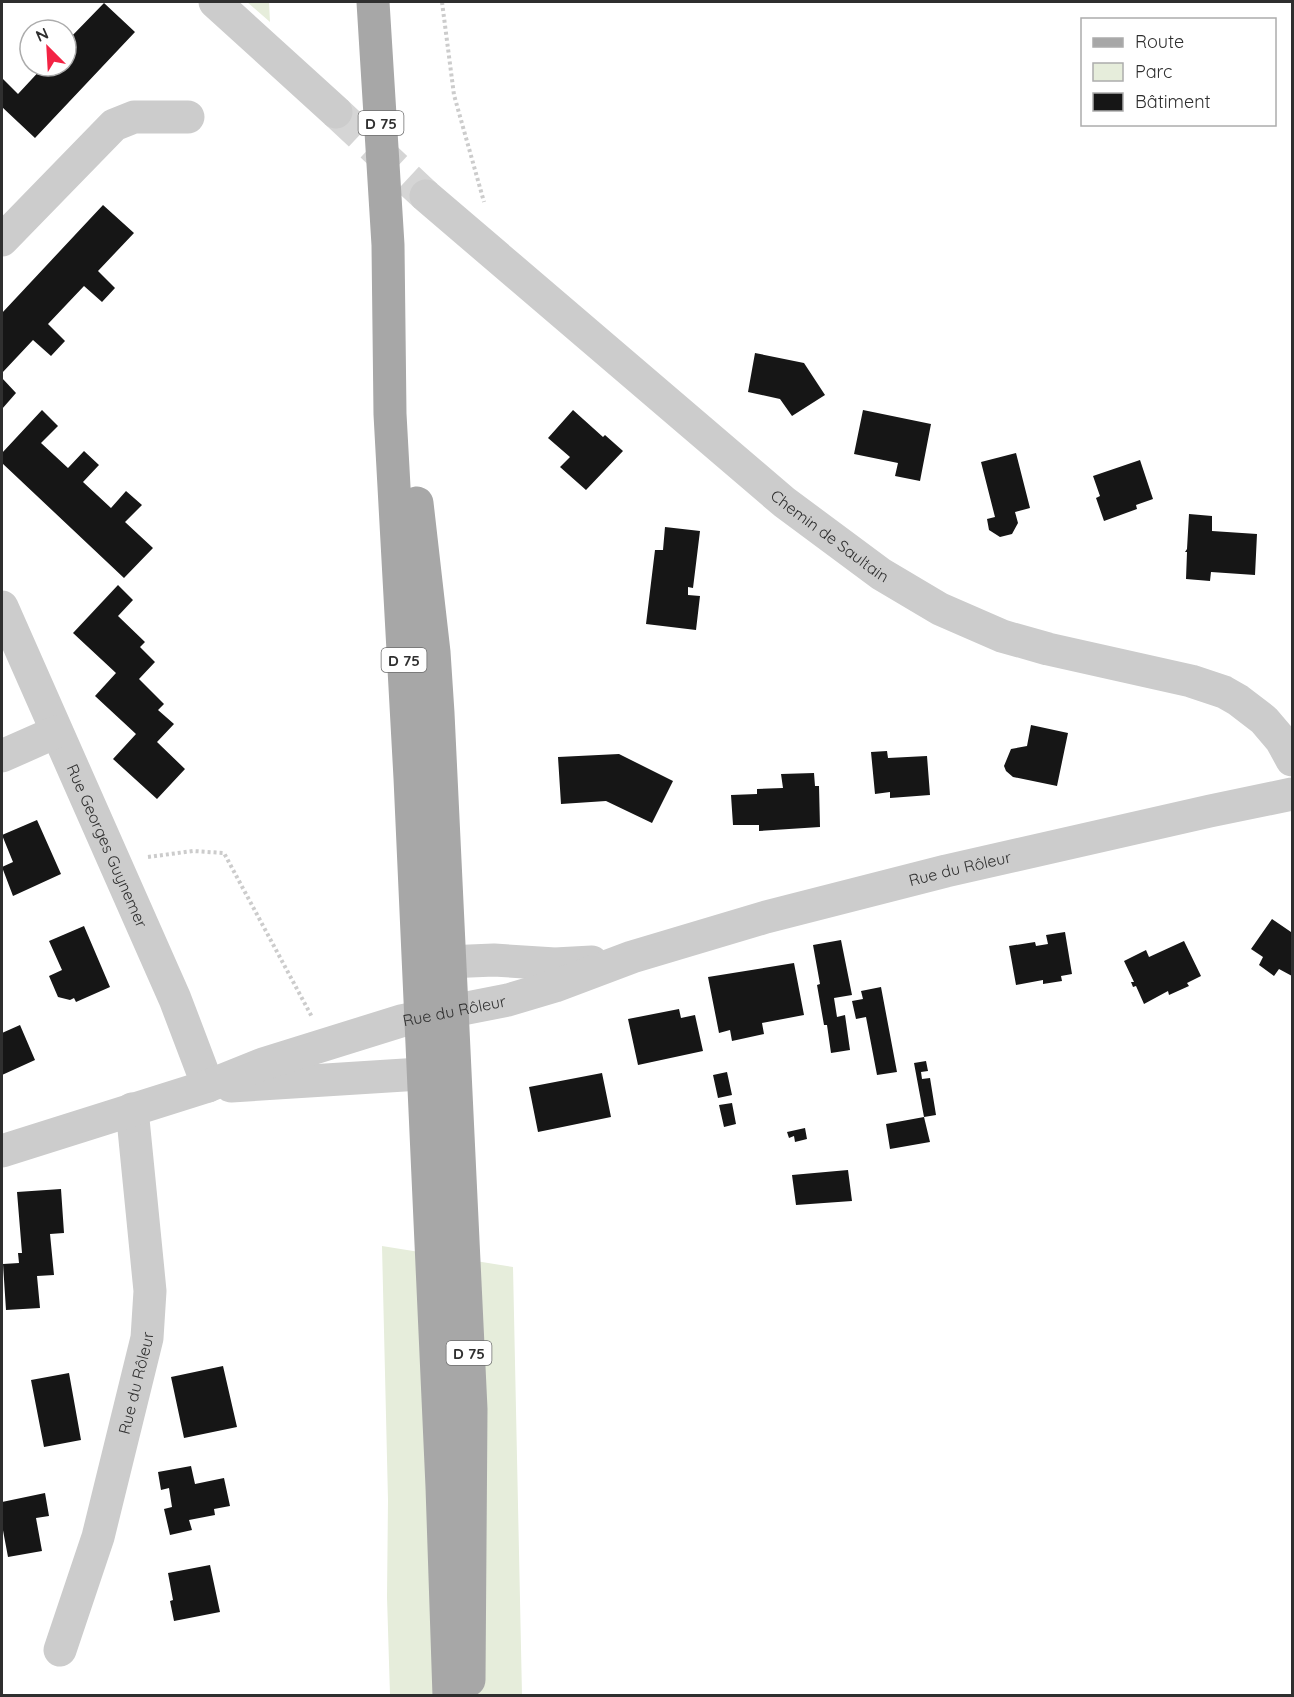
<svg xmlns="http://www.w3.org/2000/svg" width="1294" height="1697" font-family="Quicksand,sans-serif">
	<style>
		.green { fill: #e6eddb }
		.building { fill: #161616 }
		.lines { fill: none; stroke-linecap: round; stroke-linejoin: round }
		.minor-tunnel { stroke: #d5d5d5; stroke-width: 33; stroke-dasharray: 33 16; stroke-linecap: butt }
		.path { stroke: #ccc; stroke-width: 4; stroke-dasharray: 3 3; stroke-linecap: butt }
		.minor { stroke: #ccc; stroke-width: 33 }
		.tertiary { stroke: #ccc; stroke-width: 33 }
		.primary { stroke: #a7a7a7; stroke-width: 33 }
		.labels { text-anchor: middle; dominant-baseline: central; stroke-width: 6; stroke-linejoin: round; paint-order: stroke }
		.shield { fill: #fff; stroke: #6d6d6d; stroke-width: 1.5 }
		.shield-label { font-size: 15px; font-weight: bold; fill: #2f2f2f }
		.street-label { font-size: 16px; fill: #2f2f2f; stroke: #fff }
	</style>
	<rect width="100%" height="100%" fill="#fff"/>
	<path class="green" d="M247 2H269L270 22Z
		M382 1246 513 1267 522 1695H390L387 1597 388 1500Z"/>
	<path class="building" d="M104 3 135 32 35 138 2 107V78L18 94 44 66H66V38L68 40Z
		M103 205 134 233 98 271 115 288 102 302 84 286 48 324 65 341 51 356 33 340 2 373V313Z
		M755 353 804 363 825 395 792 416 780 399 748 392Z
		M2 378 16 393 2 409Z
		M42 410 58 426 41 443 68 468 84 451 99 465 83 482 111 508 126 491 142 505 125 522 153 548 124 578 2 463V453Z
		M573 410 603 437 605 435 623 451 586 490 560 467 570 457 548 438Z
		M863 410 931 424 920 481 895 476 898 463 854 454Z
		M1016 453 1030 508 1015 512 1018 523 1012 534 1000 537 989 530 987 519 995 517 981 462Z
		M1140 460 1153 499 1136 505 1137 509 1104 521 1096 498 1100 496 1093 476Z
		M1189 514 1212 516V531L1257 534 1255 575 1211 572 1210 581 1186 579 1187 552H1185L1187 549Z
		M665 527 700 531 693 588 688 587V595L700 596 696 630 646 624 655 550H663Z
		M118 585 133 600 118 616 145 642 140 647 155 662 139 679 164 704 158 710 174 724 157 742 185 769 157 799 113 759 136 734 95 696 116 673 73 633Z
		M1031 725 1068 733 1057 786 1013 777 1006 771 1004 766 1011 749 1027 746Z
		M887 751 888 758 927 756 930 795 890 798V792L875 794 871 752Z
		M619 754 673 781 652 823 606 801 561 804 558 757Z
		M814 773 815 786H819L820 827 759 831V825H733L731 795 757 794V789L783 788 781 774Z
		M37 820 61 874 13 896 2 867 13 862 2 835Z
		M1272 919 1291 932 1292 976 1279 969 1274 976 1259 965 1263 957 1251 949Z
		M84 926 110 987 76 1002 74 998 70 1000 58 997 49 976 62 970 49 941Z
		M1065 932 1072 974 1061 976 1062 981 1043 984V980L1016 985 1009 946 1035 942 1036 946 1048 944 1046 935Z
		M841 940 852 995 834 998 837 1017 845 1015 850 1050 831 1053 827 1025H824L817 985 820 984 813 945Z
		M1184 941 1201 976 1187 983 1189 986 1169 995 1168 991 1144 1004 1136 986 1133 987 1131 982H1134L1124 961 1146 950 1149 957Z
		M794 963 804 1015 762 1023 764 1034 732 1041 730 1030 719 1033 708 977Z
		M881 987 897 1072 877 1075 866 1017 856 1019 852 1001 863 999 861 991Z
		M679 1009 681 1018 695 1015 703 1051 638 1065 628 1019Z
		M20 1025 35 1060 2 1075V1033Z
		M926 1061 928 1071 921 1072 922 1079 930 1078 936 1115 924 1117 914 1063Z
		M727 1072 732 1095 718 1098 713 1075Z
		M602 1073 611 1117 538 1132 529 1087Z
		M732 1103 736 1124 724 1127 719 1105Z
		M924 1117 930 1142 890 1149 886 1124Z
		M805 1128 807 1139 795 1142 794 1136 789 1138 787 1132Z
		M848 1170 852 1201 796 1205 792 1175Z
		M61 1189 64 1233 50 1234 54 1275 37 1276 40 1308 6 1310 3 1264 19 1263 18 1253H22L17 1192Z
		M223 1366 237 1427 184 1438 171 1377Z
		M69 1373 81 1440 44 1447 31 1380Z
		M191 1466 195 1484 224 1478 230 1506 214 1509 215 1515 189 1520 192 1530 170 1535 164 1509 172 1507 169 1488 161 1490 158 1472Z
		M45 1493 49 1516 36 1518 42 1551 8 1557 2 1525V1502Z
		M210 1565 220 1612 174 1621 170 1601 173 1600 168 1573Z"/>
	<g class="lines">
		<path class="minor-tunnel" d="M336 112 426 196"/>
		<path class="path" d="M442 2 454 95 484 202
			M148 857 193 851 224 853 312 1017"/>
		<g class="minor">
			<path d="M215 2 336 112"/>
			<path id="s1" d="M426 196 784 502 881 574 940 609 1002 636 1048 649 1191 681 1224 692 1238 700 1264 720 1281 740 1292 760"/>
			<path d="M2 240 114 125 134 117H188"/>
			<path id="s2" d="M2 607 175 999 208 1086"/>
			<path d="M2 756 56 732"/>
			<path id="s3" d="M60 1650 98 1537 147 1338 150 1291 132 1109"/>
		</g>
		<g class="tertiary">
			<path d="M422 963 494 960 555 964 592 962"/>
			<path d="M231 1086 452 1072"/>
			<path id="s4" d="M2 1151 208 1086 263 1064 401 1021 508 1000 555 986 632 957 766 917 946 871 1210 811 1292 794"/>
		</g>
		<path class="primary" d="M373 2 388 245 390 414 410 778 442 1487 449 1696
			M417 503 434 652 438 713 471 1409 469 1680"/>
	</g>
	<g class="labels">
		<g class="shield">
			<rect x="358.5" y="111" width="45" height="24" rx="4.5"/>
			<rect x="381.5" y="648" width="45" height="24" rx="4.5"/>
			<rect x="446.5" y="1341" width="45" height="24" rx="4.5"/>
		</g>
		<g class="shield-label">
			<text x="381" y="123">D 75</text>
			<text x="404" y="660">D 75</text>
			<text x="469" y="1353">D 75</text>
		</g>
		<g class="street-label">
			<text stroke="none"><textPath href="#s1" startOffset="528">Chemin de Saultain</textPath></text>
			<text stroke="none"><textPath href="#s2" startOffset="261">Rue Georges Guynemer</textPath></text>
			<text stroke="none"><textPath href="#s4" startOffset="1000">Rue du Rôleur</textPath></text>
			<text stroke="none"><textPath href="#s4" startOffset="474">Rue du Rôleur</textPath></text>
			<text stroke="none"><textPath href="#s3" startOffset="278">Rue du Rôleur</textPath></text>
		</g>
	</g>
	<rect width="1294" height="1697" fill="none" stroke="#2f2f2f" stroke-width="6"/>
	<rect x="1081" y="18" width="195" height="108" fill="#ffffff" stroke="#acacac" stroke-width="1.5"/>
	<rect x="1093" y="38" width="30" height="9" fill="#a7a7a7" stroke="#acacac" stroke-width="1.5"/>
	<text x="1135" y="48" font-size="18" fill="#2f2f2f">Route</text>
	<rect x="1093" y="63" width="30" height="18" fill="#e6eddb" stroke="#acacac" stroke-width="1.5"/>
	<text x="1135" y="78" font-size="18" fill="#2f2f2f">Parc</text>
	<rect x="1093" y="93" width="30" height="18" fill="#161616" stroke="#acacac" stroke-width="1.5"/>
	<text x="1135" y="108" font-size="18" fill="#2f2f2f">Bâtiment</text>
	<g transform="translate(48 48) rotate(336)"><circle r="28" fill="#ffffff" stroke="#acacac" stroke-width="1.5"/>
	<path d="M0-4.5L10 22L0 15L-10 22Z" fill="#f32344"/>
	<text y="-9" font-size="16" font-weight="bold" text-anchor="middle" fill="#2f2f2f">N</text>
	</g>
</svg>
